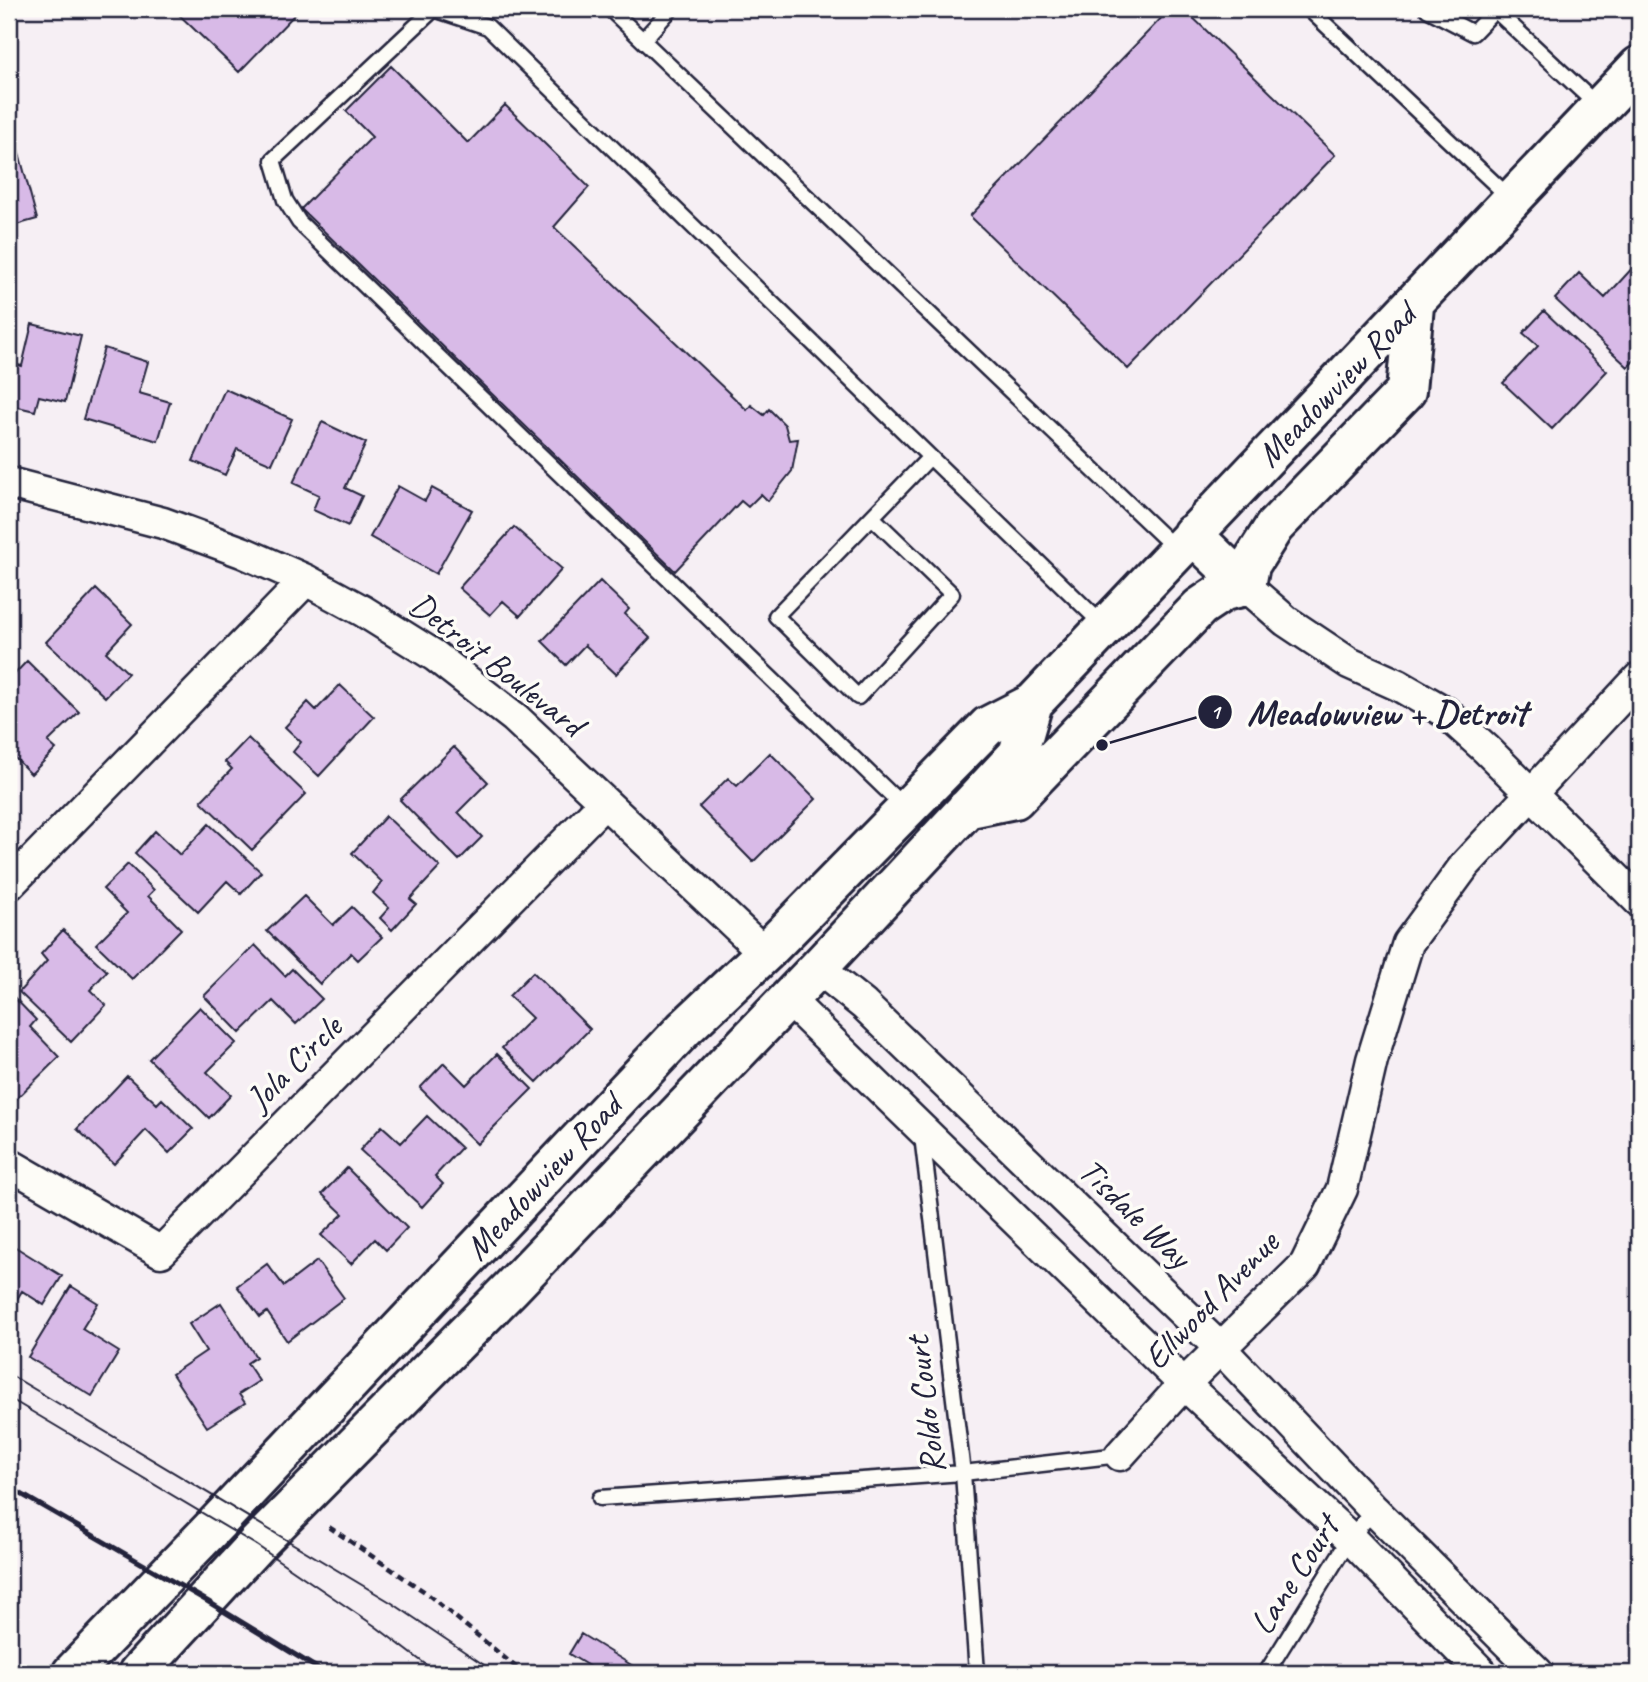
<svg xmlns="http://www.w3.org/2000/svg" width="1648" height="1682" font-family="Caveat,sans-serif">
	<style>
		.building { fill: #d8bae7; stroke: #22223b; stroke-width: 2 }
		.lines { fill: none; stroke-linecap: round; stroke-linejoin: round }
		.lane-casing { stroke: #22223b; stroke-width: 19 }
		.street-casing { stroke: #22223b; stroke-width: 35 }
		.secondary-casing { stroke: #22223b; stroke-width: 44 }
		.path { stroke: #22223b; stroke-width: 4.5; stroke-dasharray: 7 5; stroke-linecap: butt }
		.lane { stroke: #fdfcf7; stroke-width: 14 }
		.street { stroke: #fdfcf7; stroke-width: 30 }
		.secondary { stroke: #fdfcf7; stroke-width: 38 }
		.tram { stroke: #22223b; stroke-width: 2 }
		.rail { stroke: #22223b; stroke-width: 5 }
		.labels { text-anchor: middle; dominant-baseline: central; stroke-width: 7; stroke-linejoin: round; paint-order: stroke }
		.street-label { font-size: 35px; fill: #22223b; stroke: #fdfcf7 }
		.leader { fill: none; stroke: #22223b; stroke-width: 2.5 }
		.callout-dot { fill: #22223b; stroke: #fdfcf7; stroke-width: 2.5 }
		.mark-label { font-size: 21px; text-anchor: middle; font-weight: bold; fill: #fff }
		.callout-label { font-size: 37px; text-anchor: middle; font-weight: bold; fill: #22223b; stroke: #fdfcf7; stroke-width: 7; stroke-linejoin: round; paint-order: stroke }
	</style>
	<rect width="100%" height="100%" fill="#f6eff4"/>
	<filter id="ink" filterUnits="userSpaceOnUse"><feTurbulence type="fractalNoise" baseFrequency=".0143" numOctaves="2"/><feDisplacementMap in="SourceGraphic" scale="14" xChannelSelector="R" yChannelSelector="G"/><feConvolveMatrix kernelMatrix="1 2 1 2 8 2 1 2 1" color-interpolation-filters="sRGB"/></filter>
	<g filter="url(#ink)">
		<path class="building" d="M173 9H300L239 72Z
			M1170 9H1184L1335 155 1128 369 970 216Z
			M391 66 468 143 505 105 589 187 554 227 747 410 751 405 764 415 769 409 785 425 789 440 798 439 792 471 768 501 761 494 748 507 741 501 675 571 301 209 372 137 346 111Z
			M9 106 18 129 9 133Z
			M18 149 37 219 9 227V152Z
			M1636 264 1639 267V355L1628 367 1555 299 1579 273 1605 298Z
			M1544 311 1607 371 1552 429 1503 383 1538 346 1523 333Z
			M32 324 81 336 65 402 39 396 35 411 9 405V363L22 366Z
			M104 348 148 362 139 393 170 402 158 441 83 419Z
			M225 389 292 419 272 464 237 449 225 475 193 461Z
			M322 422 366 443 345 488 362 496 348 526 313 510 319 495 293 483Z
			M398 486 425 501 432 488 472 510 436 574 370 537Z
			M514 527 562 569 520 616 503 601 490 615 459 588Z
			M600 581 629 609 625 614 650 638 616 674 585 645 566 665 542 641Z
			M96 589 132 624 106 652 128 673 105 697 46 642Z
			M27 661 79 712 48 742 56 749 31 774 9 752V680Z
			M340 685 374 717 319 776 293 752 301 742 285 727 308 702 316 710Z
			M248 738 306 794 252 850 201 801 232 769 225 762Z
			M454 747 488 782 458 812 482 837 459 860 400 800Z
			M770 753 816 799 753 862 699 807 728 778 737 786Z
			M386 816 440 867 410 899 416 904 392 930 380 918 389 908 373 893 382 882 352 853Z
			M209 824 261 872 241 894 227 881 198 912 135 853 155 831 180 855Z
			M128 864 154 890 148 896 181 929 132 979 96 944 127 913 103 889Z
			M304 896 333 925 352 907 382 937 358 960 351 953 320 984 267 931Z
			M63 930 107 971 90 990 106 1005 71 1042 19 992 47 961 41 954Z
			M255 945 285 976 292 969 322 999 296 1024 273 1001 240 1033 204 996Z
			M533 972 590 1029 537 1082 502 1048 532 1018 509 996Z
			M9 992 36 1020 30 1027 59 1057 9 1106Z
			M200 1007 236 1043 207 1072 231 1095 209 1118 149 1059Z
			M497 1054 532 1089 477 1144 420 1088 444 1063 466 1085Z
			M127 1076 157 1104 162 1099 193 1129 169 1153 146 1130 114 1164 77 1129Z
			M427 1116 461 1148 435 1176 443 1184 422 1207 360 1150 382 1126 401 1143Z
			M347 1168 407 1228 386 1250 375 1239 351 1264 321 1235 343 1214 322 1194Z
			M9 1243 62 1276 44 1305 22 1291 9 1312Z
			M317 1261 344 1298 287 1341 267 1312 260 1317 237 1286 267 1264 284 1286Z
			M71 1286 98 1303 82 1329 119 1352 92 1396 28 1357Z
			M221 1303 256 1357 247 1363 259 1381 239 1394 245 1403 207 1427 172 1374 206 1351 189 1324Z
			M581 1634 633 1666 629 1673H600L569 1654Z"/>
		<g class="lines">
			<g class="lane-casing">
				<path id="lane" d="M434 9 273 160 285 200 299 222 904 807
					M434 9 488 27 1104 626
					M610 9 1176 549
					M1309 9 1511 199
					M1427 9 1473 33 1496 9
					M1495 10 1599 107
					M643 40 671 9
					M872 517 952 594 858 697 776 616 930 457
					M922 1136 963 1473 977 1673
					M600 1498 963 1473 1120 1455
					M1266 1673 1350 1538 1374 1510"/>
			</g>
			<g class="street-casing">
				<path id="street" d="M9 483 163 523 242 552 306 580 363 611 435 656 515 718 765 953
					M1246 586 1286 621 1349 663 1398 685 1445 712 1486 749 1639 901
					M9 885 306 580
					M818 968 864 1005 1221 1349 1374 1510 1538 1673
					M788 999 1184 1384 1350 1538 1482 1673
					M9 1164 161 1252 604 803
					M1120 1455 1184 1384 1305 1265 1342 1189 1372 1060 1408 943 1465 865 1639 678"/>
			</g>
			<g class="secondary-casing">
				<path id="secondary" d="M1192 534 1246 586
					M1246 586 1250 565 1274 527 1406 391 1414 306
					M966 809 1015 799 1200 607 1224 591 1246 586
					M72 1673 218 1522 684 1029 765 953 988 726 1033 703 1639 66
					M138 1673 256 1545 511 1288 818 968 1018 754 1033 703"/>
			</g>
			<path class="path" d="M329 1527 425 1592 523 1673"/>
			<use href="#lane" class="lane"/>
			<use href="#street" class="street"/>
			<use href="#secondary" class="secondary"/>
			<path class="tram" d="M9 1374 392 1603 496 1673
				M9 1398 256 1545 375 1626 437 1673"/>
			<path class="rail" d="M9 1487 207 1601 325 1673"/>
		</g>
	</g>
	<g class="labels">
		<g class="street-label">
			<text transform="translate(1336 385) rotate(-46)">Meadowview Road</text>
			<text transform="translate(497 664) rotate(38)">Detroit Boulevard</text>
			<text transform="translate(294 1063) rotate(-45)">Jola Circle</text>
			<text transform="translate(543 1177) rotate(-47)">Meadowview Road</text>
			<text transform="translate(1135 1213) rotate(44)">Tisdale Way</text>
			<text transform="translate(1211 1300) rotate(-46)">Ellwood Avenue</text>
			<text transform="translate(925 1405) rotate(-97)">Roldo Court</text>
			<text transform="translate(1294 1575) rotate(-57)">Lane Court</text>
		</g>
	</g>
	<path class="leader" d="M1102 745L1215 712"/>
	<g class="callout-dot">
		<circle cx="1102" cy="745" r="7"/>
		<circle cx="1215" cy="712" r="18"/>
	</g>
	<g class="mark-label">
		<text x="1215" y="719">1</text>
	</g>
	<g class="callout-label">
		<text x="1387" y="725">Meadowview + Detroit</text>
	</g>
	<rect width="1648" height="1682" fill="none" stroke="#fdfcf7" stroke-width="35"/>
	<rect x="18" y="18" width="1613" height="1647" fill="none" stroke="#22223b" stroke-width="2.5" filter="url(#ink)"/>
</svg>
